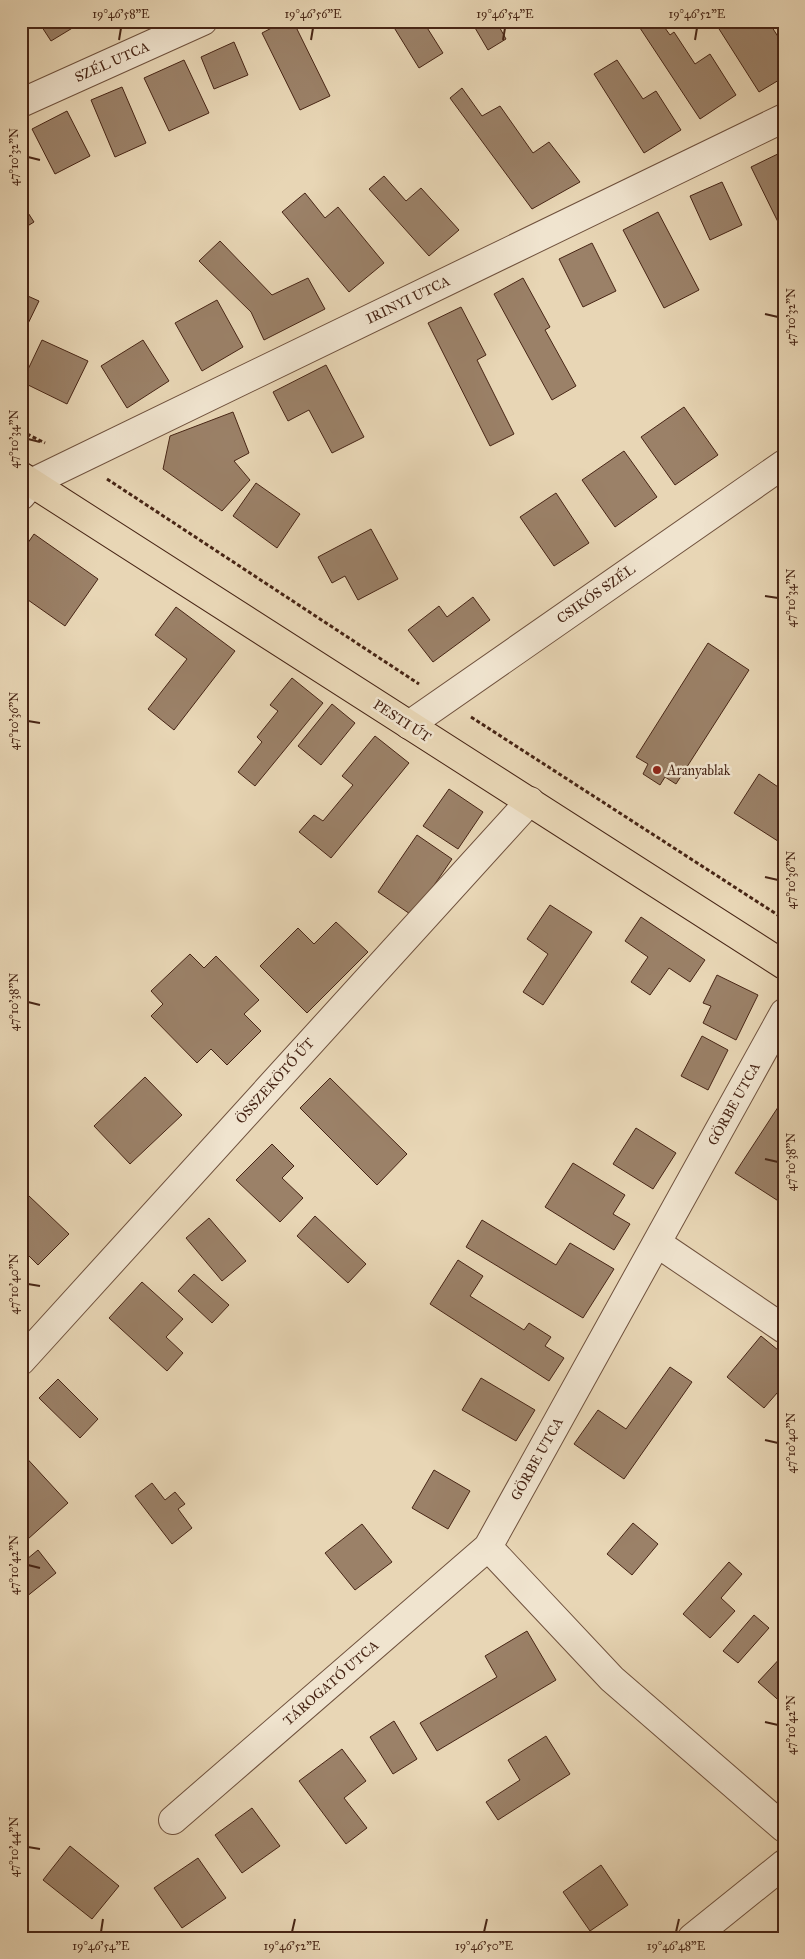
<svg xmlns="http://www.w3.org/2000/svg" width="805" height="1959" font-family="'IM FELL Great Primer',serif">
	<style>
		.building { fill: #9b8168; stroke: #472515 }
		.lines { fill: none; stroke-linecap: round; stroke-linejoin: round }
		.minor-casing { stroke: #6f513d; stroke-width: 30 }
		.major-casing { stroke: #472515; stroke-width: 30 }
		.path { stroke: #472515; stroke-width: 3; stroke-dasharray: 4 2.5; stroke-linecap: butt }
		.minor { stroke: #f0e4cf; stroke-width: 28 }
		.major { stroke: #e8d6b5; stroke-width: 28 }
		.ticks { fill: none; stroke: #472515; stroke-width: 2 }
		.poi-dot { fill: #8f2418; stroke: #f0e4cf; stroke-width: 2 }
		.labels { text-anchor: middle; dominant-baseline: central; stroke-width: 5; stroke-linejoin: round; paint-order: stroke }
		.street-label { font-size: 14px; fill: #472515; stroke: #f0e4cf }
		.poi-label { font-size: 14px; fill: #472515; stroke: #f0e4cf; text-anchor: start }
		.neatline { fill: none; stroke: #472515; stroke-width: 2 }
		.ticks-label { font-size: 12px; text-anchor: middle; fill: #472515 }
	</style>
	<rect width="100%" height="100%" fill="#e8d6b5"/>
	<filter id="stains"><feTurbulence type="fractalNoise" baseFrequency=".004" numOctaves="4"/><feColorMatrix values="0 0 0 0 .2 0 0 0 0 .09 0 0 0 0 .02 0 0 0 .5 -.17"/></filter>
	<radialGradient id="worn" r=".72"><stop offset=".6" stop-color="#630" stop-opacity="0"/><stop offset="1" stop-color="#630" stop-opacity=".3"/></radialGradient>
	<path class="building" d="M38 21H84L51 41Z
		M285 21H293L330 96 300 110 262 33Z
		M390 21H434L426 26 443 53 419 68Z
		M471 21H496L506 39 488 50Z
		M644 21H660L670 35 674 32 695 64 710 54 736 95 700 119 638 25Z
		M714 21H768L784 46V77L759 92Z
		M234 42 248 75 214 89 201 57Z
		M184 60 209 113 169 131 144 78Z
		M617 60 643 99 656 91 681 130 644 153 594 74Z
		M122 87 146 143 115 157 91 100Z
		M462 88 482 116 500 106 533 153 549 142 580 182 532 209 450 98Z
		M67 111 90 156 55 174 32 129Z
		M784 151V222L779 224 751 167Z
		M384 176 406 201 421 188 459 230 429 256 369 189Z
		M722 182 742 225 710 240 690 196Z
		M305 193 325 218 338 207 384 263 349 292 282 212Z
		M21 202 34 222 21 230Z
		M658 212 699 290 664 308 623 230Z
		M220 241 272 295 308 278 325 309 264 340 251 312 199 261Z
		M592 243 616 291 583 307 559 259Z
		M523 278 550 327 545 330 576 386 552 400 494 294Z
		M21 293 39 301 21 338Z
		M217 300 243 347 202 371 175 323Z
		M461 307 486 355 477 360 514 434 490 446 428 323Z
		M42 340 88 361 67 404 22 382Z
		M143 340 169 381 127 408 101 366Z
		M326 365 364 437 332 453 309 410 288 421 273 392Z
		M684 407 718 455 675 485 641 437Z
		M233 412 249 453 234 461 250 480 222 511 163 469 170 436Z
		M624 451 657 497 615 527 582 480Z
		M256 483 300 514 277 548 233 516Z
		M556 493 589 543 554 566 520 517Z
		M371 529 398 579 358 600 345 576 332 583 318 557Z
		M34 534 98 579 65 626 21 595V553Z
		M473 597 490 620 433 662 408 630 439 606 447 617Z
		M176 607 235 651 174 730 148 709 187 659 155 635Z
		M708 643 749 670 676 784 665 777 660 785 643 774 648 764 636 757Z
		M292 678 323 703 255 786 238 772 262 742 257 737 278 711 270 705Z
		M332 704 355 723 321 765 298 746Z
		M375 736 409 763 331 858 299 832 314 815 323 821 353 785 342 776Z
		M759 774 784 791V845L734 813Z
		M449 789 483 812 458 849 423 826Z
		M417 835 452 859 413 916 378 892Z
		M550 905 592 932 543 1005 523 992 548 954 527 939Z
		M641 917 705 960 690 982 669 968 650 995 631 982 648 957 625 941Z
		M336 922 368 952 307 1013 260 966 298 928 314 944Z
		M190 954 204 968 216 956 259 1000 244 1014 261 1031 227 1065 211 1049 197 1063 151 1016 163 1004 151 991Z
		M717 975 758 995 736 1040 703 1023 711 1006 703 1003Z
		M702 1036 728 1050 708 1090 681 1076Z
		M145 1077 182 1115 130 1164 94 1126Z
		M330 1078 407 1154 377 1185 300 1108Z
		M784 1098V1202L783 1204 735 1173Z
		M636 1128 676 1153 653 1189 613 1164Z
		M272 1144 294 1166 282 1178 303 1198 280 1222 236 1180Z
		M573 1163 625 1195 613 1214 630 1224 614 1250 545 1207Z
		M29 1196 69 1234 38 1265 21 1248V1204Z
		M315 1216 366 1264 348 1283 297 1236Z
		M209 1218 246 1261 222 1281 186 1238Z
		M482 1220 556 1265 570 1243 614 1269 583 1318 466 1247Z
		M458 1260 483 1276 470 1296 524 1330 529 1323 551 1337 545 1346 564 1358 549 1381 430 1304Z
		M194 1274 229 1305 212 1323 178 1291Z
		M142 1282 183 1319 166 1337 183 1353 167 1371 109 1318Z
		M761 1336 784 1355V1385L764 1408 727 1377Z
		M670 1367 692 1382 624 1479 574 1444 598 1410 626 1429Z
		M481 1378 535 1410 516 1441 462 1410Z
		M58 1379 98 1419 80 1438 39 1398Z
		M21 1452 68 1503 28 1539 21 1532Z
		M434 1470 470 1491 448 1529 412 1508Z
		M152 1483 165 1500 175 1492 185 1504 178 1509 192 1528 172 1544 135 1496Z
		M633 1523 658 1544 632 1575 607 1554Z
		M362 1524 392 1562 355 1590 325 1553Z
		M38 1550 56 1573 21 1601V1564Z
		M729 1562 742 1574 721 1598 735 1611 710 1638 683 1614Z
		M754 1615 769 1628 738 1663 723 1651Z
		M527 1631 556 1680 437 1751 420 1723 497 1677 485 1656Z
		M784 1654V1705L758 1682Z
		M394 1721 417 1759 393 1774 370 1737Z
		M546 1736 570 1774 498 1820 486 1802 520 1780 508 1760Z
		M342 1749 366 1781 344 1798 367 1828 346 1844 299 1781Z
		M252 1808 280 1846 242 1873 215 1835Z
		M70 1846 119 1886 92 1919 43 1880Z
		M198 1858 226 1898 182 1928 154 1888Z
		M601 1865 628 1905 590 1931 563 1892Z"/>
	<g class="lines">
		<g class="minor-casing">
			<path id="minor" d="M21 103 203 21
				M21 496 33 482 784 118
				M409 725 784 464
				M784 1013 488 1547 612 1679 784 1828
				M657 1243 784 1329
				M21 1361 530 801
				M173 1820 488 1547
				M692 1938 784 1864"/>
		</g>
		<g class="major-casing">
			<path id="major" d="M21 476 784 965"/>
		</g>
		<path class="path" d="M21 431 45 443
			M107 479 419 684
			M471 717 784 919"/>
		<use href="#minor" class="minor"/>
		<use href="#major" class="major"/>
	</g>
	<path class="ticks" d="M119 40 121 28M311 40 313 28M503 40 505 28M695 40 697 28M28 157 40 160M765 314 778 317M28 439 40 442M765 596 778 598M28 721 40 723M765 877 778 880M28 1002 40 1005M765 1159 778 1162M28 1284 40 1286M765 1440 778 1443M28 1565 40 1568M765 1722 778 1725M28 1847 40 1849M101 1932 103 1919M292 1932 295 1919M484 1932 487 1919M676 1932 679 1919"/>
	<circle class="poi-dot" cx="657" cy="770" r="5"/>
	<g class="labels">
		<g class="street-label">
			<text transform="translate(112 62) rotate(-24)">SZÉL UTCA</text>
			<text transform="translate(408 300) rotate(-26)">IRINYI UTCA</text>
			<text transform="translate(596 594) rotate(-35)">CSIKÓS SZÉL</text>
			<text transform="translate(402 721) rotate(33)">PESTI ÚT</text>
			<text transform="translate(275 1081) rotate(-48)">ÖSSZEKÖTŐ ÚT</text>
			<text transform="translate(734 1104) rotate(-61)">GÖRBE UTCA</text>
			<text transform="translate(537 1459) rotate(-61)">GÖRBE UTCA</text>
			<text transform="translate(331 1683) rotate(-41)">TÁROGATÓ UTCA</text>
		</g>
		<g class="poi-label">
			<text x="667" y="770">Aranyablak</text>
		</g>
	</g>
	<rect width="805" height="1959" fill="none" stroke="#e8d6b5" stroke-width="55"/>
	<rect x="28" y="28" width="750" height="1904" class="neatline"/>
	<g class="ticks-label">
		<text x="121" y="18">19°46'58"E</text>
		<text x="313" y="18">19°46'56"E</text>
		<text x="505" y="18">19°46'54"E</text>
		<text x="697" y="18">19°46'52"E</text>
		<text transform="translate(14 157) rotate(-90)" y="4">47°10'32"N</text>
		<text transform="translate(791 317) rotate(-90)" y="4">47°10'32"N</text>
		<text transform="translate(14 439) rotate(-90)" y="4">47°10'34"N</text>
		<text transform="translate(791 598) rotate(-90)" y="4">47°10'34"N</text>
		<text transform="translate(14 721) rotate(-90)" y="4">47°10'36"N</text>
		<text transform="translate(791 880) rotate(-90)" y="4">47°10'36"N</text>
		<text transform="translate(14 1002) rotate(-90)" y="4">47°10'38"N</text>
		<text transform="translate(791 1162) rotate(-90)" y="4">47°10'38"N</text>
		<text transform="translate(14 1284) rotate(-90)" y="4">47°10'40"N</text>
		<text transform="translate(791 1443) rotate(-90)" y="4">47°10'40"N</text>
		<text transform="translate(14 1565) rotate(-90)" y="4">47°10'42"N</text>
		<text transform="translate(791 1725) rotate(-90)" y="4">47°10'42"N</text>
		<text transform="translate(14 1847) rotate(-90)" y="4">47°10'44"N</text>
		<text x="101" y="1950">19°46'54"E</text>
		<text x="292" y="1950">19°46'52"E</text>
		<text x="484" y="1950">19°46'50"E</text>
		<text x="676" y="1950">19°46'48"E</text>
	</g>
	<rect width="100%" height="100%" filter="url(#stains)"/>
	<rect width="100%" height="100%" fill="url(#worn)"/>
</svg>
